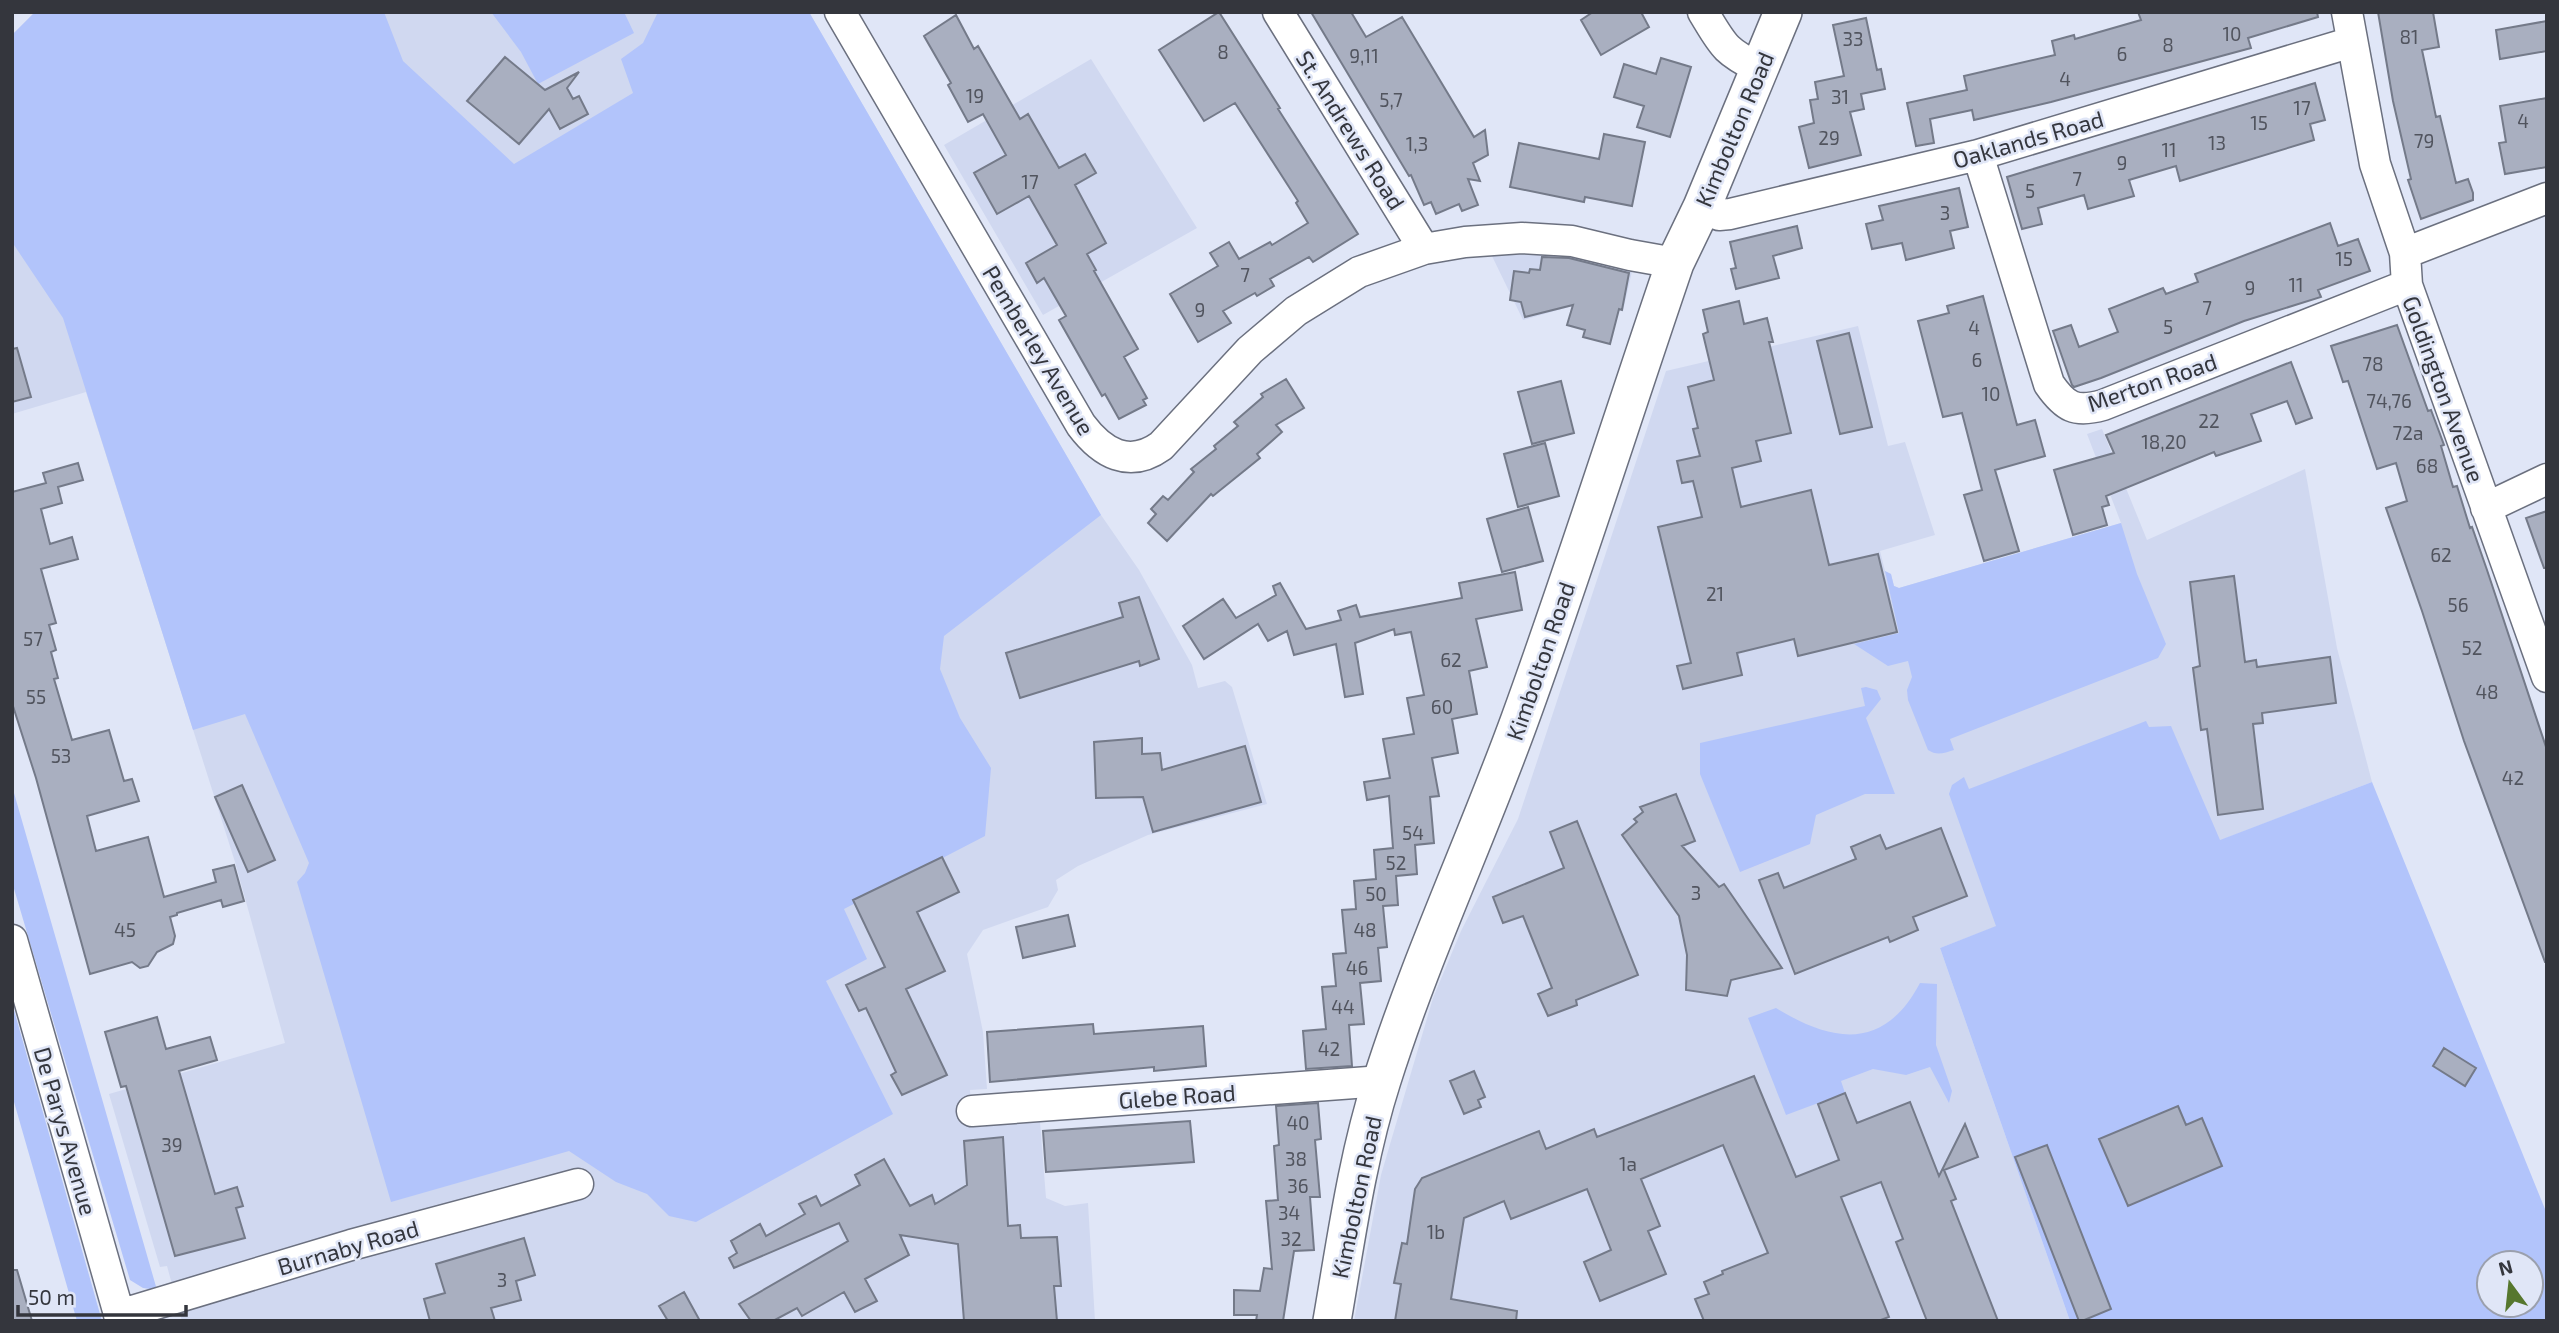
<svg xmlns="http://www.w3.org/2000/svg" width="2559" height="1333" font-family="'Exo 2',sans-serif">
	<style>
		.built { fill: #d0d8f0 }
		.green { fill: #b2c4fb; fill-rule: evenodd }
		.building { fill: #a9afc0; stroke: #747a89; stroke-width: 2 }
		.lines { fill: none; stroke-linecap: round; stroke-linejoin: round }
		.minor-casing { stroke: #6b707f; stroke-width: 33 }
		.major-casing { stroke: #6b707f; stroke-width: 40 }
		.minor { stroke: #fff; stroke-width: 30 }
		.major { stroke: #fff; stroke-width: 37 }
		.labels { text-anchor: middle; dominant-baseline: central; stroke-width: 5; stroke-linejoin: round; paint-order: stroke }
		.number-label { font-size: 19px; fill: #51545e }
		.street-label { font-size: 23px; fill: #34363d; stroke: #e0e6f7 }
	</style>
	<rect width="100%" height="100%" fill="#e0e6f7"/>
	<path class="built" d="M35 12H809L1101 515 1139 570 1192 665 1198 688 1225 681 1232 687 1267 804 1148 835 1078 866 1056 880 1058 890 1048 907 983 930 967 954 983 1032 987 1089 970 1090 972 1127 1040 1122 1046 1198 1065 1206 1088 1203 1095 1321H182L167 1266 160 1267 109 1094 285 1043 235 862 86 392 12 414V35Z
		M1091 59 1197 228 1043 315 944 145Z
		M1540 253 1633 267 1623 311 1580 301 1577 308 1569 307 1523 320 1492 256Z
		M1858 326 1888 446 1905 442 1935 535 1880 551 1885 571 1891 574 1894 586 1899 588 2121 523 2087 434 2102 429 2147 540 2305 469 2337 648 2372 782 1940 948 2070 1321H1354L1381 1175 1433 998 1461 931 1518 819 1666 371Z"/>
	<path class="green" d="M35 12H384L403 61 514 164 633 93 621 59 643 43 658 12H809L1101 515 944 636 940 669 960 718 991 768 985 836 844 909 867 959 826 981 893 1114 696 1222 669 1216 647 1194 616 1182 569 1151 391 1202 297 882 305 873 309 863 245 714 193 730 63 318 12 242V35Z
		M491 12H624L634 33 538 84 521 52Z
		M2121 523 2137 574 2166 644 2158 658 1950 739 1954 750C1944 753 1937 756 1928 750L1908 700 1907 690 1912 677 1908 661 1888 666 1854 644 1899 633 1885 571 1891 574 1894 586 1899 588Z
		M1866 687 1877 690 1881 699 1866 718 1895 794H1865L1816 815 1810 844 1740 872 1700 774V743L1865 706 1861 688Z
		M2146 721 2149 727 2171 726 2220 840 2372 782 2547 1214V1321H2070L1940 948 1996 926 1949 794 1952 785 1964 777 1969 789ZM2489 1263H2531V1305H2489Z
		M12 786 157 1290 143 1288 130 1280 12 882Z
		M1920 983 1937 984 1936 1045 1952 1091 1949 1103 1930 1067 1906 1075 1873 1069 1841 1081 1845 1093 1786 1115 1748 1018 1776 1008C1833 1043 1884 1051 1920 983Z
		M12 1003 102 1321H77L12 1095Z"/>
	<path class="building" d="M1219 12 1280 108 1278 109 1358 234 1313 262 1309 257 1270 279 1274 286 1257 296 1255 293 1223 311 1231 323 1198 342 1170 294 1218 266 1210 253 1229 242 1239 259 1270 242 1272 245 1308 223 1296 203 1298 201 1235 103 1204 121 1159 50Z
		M1311 12H1351L1366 37 1402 17 1474 137 1485 130 1488 155 1473 163 1480 181 1468 179 1478 205 1462 211 1459 204 1436 214 1431 202 1424 205 1411 175 1409 176Z
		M1593 12H1641L1649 27 1601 55 1581 20Z
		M2138 12H2317L2318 17 2248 38 2251 48 2051 102 1974 120 1972 110 1930 119 1934 143 1916 146 1907 103 1967 90 1964 76 2055 55 2052 41 2074 35 2075 39 2141 20Z
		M2378 12H2433L2439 47 2422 50 2436 117 2440 116 2456 183 2468 179 2473 193V200L2421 219 2408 180 2411 179 2393 101Z
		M956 15 974 49 978 46 1020 119 1028 114 1059 168 1085 154 1096 173 1075 185 1106 243 1087 254 1096 270 1094 271 1138 349 1124 357 1147 398 1143 400 1146 405 1119 419 1105 394 1102 396 1059 320 1066 316 1044 278 1037 283 1026 263 1057 245 1029 196 997 214 974 173 1006 155 983 114 968 122 948 85 951 83 924 36Z
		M1866 18 1877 70 1881 69 1885 89 1861 94 1864 109 1850 112 1861 155 1809 168 1799 127 1814 123 1810 100 1818 99 1815 82 1844 76 1833 25Z
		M2547 21V51L2500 59 2496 30Z
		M505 57 545 90 579 72 567 88 573 99 579 96 588 114 560 129 549 109 519 144 467 101Z
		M1661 58 1691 67 1670 137 1637 127 1644 106 1614 97 1624 64 1656 74Z
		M2315 83 2325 120 2310 124 2314 140 2180 181 2176 166 2129 180 2134 196 2088 209 2084 195 2038 208 2042 224 2022 229 2007 177Z
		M2547 98V167L2505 174 2499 143 2506 142 2500 106Z
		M1604 134 1645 142 1632 206 1585 197 1584 202 1510 187 1519 143 1599 159Z
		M1959 188 1968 227 1950 231 1954 248 1906 260 1902 243 1872 249 1866 224 1883 220 1879 206Z
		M2330 223 2338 246 2358 239 2370 271 2318 290 2321 297 2244 321 2101 378 2074 387 2072 385 2053 331 2071 325 2079 347 2118 332 2109 309 2163 288 2166 294 2198 282 2195 274Z
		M1797 226 1802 248 1773 256 1779 278 1736 289 1731 269 1736 268 1730 242Z
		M1542 257 1569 258 1629 273 1622 310 1619 309 1610 344 1583 337 1585 330 1567 325 1573 305 1525 317 1521 302 1510 300 1514 271 1529 273 1530 269 1540 270Z
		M1983 296 2017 425 2035 420 2045 456 1995 470 2019 551 1984 561 1964 495 1982 490 1962 413 1943 417 1918 321 1949 313 1947 306Z
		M1739 301 1744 324 1767 318 1773 342H1769L1791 433 1756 441 1761 461 1732 468 1741 507 1811 490 1829 565 1878 554 1897 632 1798 656 1794 639 1737 653 1742 675 1683 689 1677 666 1691 663 1658 527 1702 517 1693 481 1682 483 1677 461 1700 456 1693 429 1698 428 1688 387 1714 380 1703 334 1708 332 1703 310Z
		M2397 325 2428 411 2431 410 2444 445 2441 446 2453 487 2457 486 2470 528 2472 527 2487 570 2547 750V962H2545L2464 741 2422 611 2386 508 2407 501 2396 463 2377 469 2348 381 2343 382 2331 346Z
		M1849 333 1872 427 1840 434 1817 341Z
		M17 348 31 397 12 402V349Z
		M2291 362 2312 418 2296 424 2287 401 2251 414 2261 441 2216 456 2214 452 2106 496 2109 505 2102 507 2107 525 2073 535 2054 470 2114 453 2106 435Z
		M1286 379 1304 408 1276 425 1282 432 1257 454 1260 458 1213 496 1211 494 1167 541 1148 523 1156 514 1151 509 1163 496 1168 500 1194 472 1191 469 1216 449 1214 446 1238 426 1234 422 1263 397 1261 394Z
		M1561 381 1574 433 1532 444 1518 392Z
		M1545 443 1559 496 1518 507 1504 454Z
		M78 463 83 480 58 487 62 503 41 509 50 544 72 537 78 559 41 569 56 623 49 625 56 650 51 652 58 678 54 679 72 740 109 730 124 781 132 779 139 801 87 816 96 851 148 837 164 897 216 882 213 870 234 865 244 901 223 907 221 900 177 913V915L170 917 175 936 173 944 157 952 148 966 140 968 132 962 90 974 36 778 12 703V492L46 483 43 473Z
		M1528 507 1543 561 1502 572 1487 519Z
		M2547 511V568H2544L2526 518Z
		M1515 572 1522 610 1476 619 1487 667 1469 671 1477 714 1452 719 1458 753 1432 758 1439 796 1430 797 1434 843 1415 845 1417 874 1396 876 1398 905 1383 906 1387 947 1378 948 1381 981 1360 983 1364 1024 1349 1025 1352 1066 1306 1069 1303 1031 1326 1029 1322 987 1336 986 1333 954 1346 953 1342 910 1356 909 1354 881 1376 879 1374 850 1393 848 1389 796 1367 800 1364 782 1390 778 1383 739 1414 734 1407 698 1424 695 1411 632 1395 635 1394 629 1355 643 1363 694 1345 697 1336 644 1294 655 1287 631 1268 641 1258 624 1204 659 1183 626 1223 599 1236 618 1276 595 1273 586 1280 583 1306 629 1341 620 1338 611 1356 605 1360 617 1462 598 1459 583Z
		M2234 576 2245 662 2256 660 2257 667 2330 657 2336 703 2262 713 2263 723 2253 724 2263 809 2218 815 2207 729 2201 730 2193 668 2200 666 2190 582Z
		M1139 597 1159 659 1140 666 1139 661 1020 698 1006 653 1123 617 1119 603Z
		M1142 738V754L1160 753 1162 770 1245 746 1261 802 1153 832 1143 797 1096 798 1094 742Z
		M242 785 275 860 248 872 215 797Z
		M1676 794 1695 841 1682 846 1719 887 1724 884 1782 968 1731 980 1727 996 1686 990 1687 955 1679 916 1622 835 1637 822 1634 819 1643 812 1640 807Z
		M1577 821 1638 975 1576 1000 1577 1005 1548 1016 1538 994 1552 988 1523 916 1503 923 1493 897 1564 868 1550 832Z
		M1941 828 1967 896 1913 917 1918 930 1890 942 1888 937 1795 974 1759 880 1778 873 1784 888 1856 859 1851 847 1880 835 1886 849Z
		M942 857 959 892 917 912 945 971 906 989 947 1075 902 1095 891 1075 896 1072 866 1008 859 1011 846 985 885 967 853 900Z
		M1068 915 1075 946 1023 958 1016 927Z
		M157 1017 166 1049 210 1037 217 1060 179 1071 215 1194 237 1187 243 1206 236 1208 245 1238 175 1256 126 1086 121 1087 105 1032Z
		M1093 1024 1094 1034 1203 1026 1206 1066 1154 1071V1067L990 1082 987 1032Z
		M2444 1048 2476 1068 2465 1086 2433 1066Z
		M1474 1071 1485 1097 1478 1100 1481 1107 1464 1114 1450 1081Z
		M1754 1076 1796 1177 1839 1160 1818 1104 1845 1093 1857 1123 1910 1102 1939 1176 1965 1124 1978 1157 1944 1170 1956 1199 1951 1201 1998 1321H1927L1896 1242 1903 1239 1881 1182 1841 1197 1889 1317 1878 1321H1704L1695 1299 1709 1294 1704 1282 1723 1274 1722 1271 1768 1253 1723 1145 1641 1179 1660 1226 1648 1231 1666 1274 1600 1301 1584 1262 1611 1250 1587 1189 1511 1219 1504 1201 1464 1218 1451 1299 1517 1311 1516 1321H1395L1401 1284 1394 1283 1402 1243 1407 1244 1415 1189 1422 1178 1539 1131 1546 1149 1594 1129 1597 1137Z
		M1318 1103 1321 1139 1315 1140 1320 1197H1310L1314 1250 1294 1251 1283 1321H1256L1257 1315H1234V1290L1260 1291 1264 1268 1272 1269 1266 1201 1278 1200 1274 1146 1279 1145 1276 1106Z
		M2178 1106 2186 1125 2202 1118 2222 1166 2128 1206 2099 1139Z
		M1190 1121 1194 1162 1046 1172 1043 1131Z
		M1003 1137 1008 1226 1020 1225 1021 1238 1057 1237 1061 1286H1054L1057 1321H964L958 1244 900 1235 909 1255 865 1279 877 1301 855 1312 844 1292 802 1316 797 1308 773 1321H751L739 1304 848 1241 839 1223 734 1268 729 1258 737 1253 731 1241 760 1224 766 1236 805 1214 799 1204 816 1196 821 1206 860 1185 855 1175 884 1159 910 1206 932 1195 935 1204 967 1185 964 1141Z
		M2047 1145 2111 1309 2082 1321H2079L2015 1157Z
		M524 1238 535 1275 516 1281 521 1300 491 1308 495 1321H430L424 1299 445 1293 436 1264Z
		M12 1270H17L32 1321H12Z
		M684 1292 700 1321H668L659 1306Z"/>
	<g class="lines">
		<g class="minor-casing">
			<path id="minor" d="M840 12 1081 425C1102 453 1129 469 1161 446L1250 350 1296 311 1359 272 1424 249 1465 242 1522 238 1572 241 1630 255 1675 263
				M1278 12 1424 249
				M1703 12C1723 45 1724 51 1759 68
				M2347 12 2375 164 2405 253 2407 285 2547 677
				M1978 155 2049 384C2065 407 2075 413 2103 405L2407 285
				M1702 207 1719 215 1730 214 1978 155 2352 42
				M2405 253 2547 198
				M2486 508 2547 479
				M12 940 121 1321
				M972 1111 1382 1081
				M119 1315 351 1245 578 1184"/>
		</g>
		<g class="major-casing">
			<path id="major" d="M1332 1321C1346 1240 1357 1158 1382 1080 1421 957 1476 840 1520 719 1575 568 1623 415 1675 263L1702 207 1783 12"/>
		</g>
		<use href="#minor" class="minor"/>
		<use href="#major" class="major"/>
	</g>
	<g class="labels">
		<g class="number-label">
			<text x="2232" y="33">10</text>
			<text x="2409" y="36">81</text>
			<text x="1853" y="38">33</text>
			<text x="2168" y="44">8</text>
			<text x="1223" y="51">8</text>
			<text x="2122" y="53">6</text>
			<text x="1364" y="55">9,11</text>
			<text x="2065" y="78">4</text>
			<text x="975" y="95">19</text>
			<text x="1840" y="96">31</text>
			<text x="1391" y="99">5,7</text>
			<text x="2302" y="107">17</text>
			<text x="2523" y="120">4</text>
			<text x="2259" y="122">15</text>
			<text x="1829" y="137">29</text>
			<text x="2424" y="140">79</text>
			<text x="2217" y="142">13</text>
			<text x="1417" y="143">1,3</text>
			<text x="2169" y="149">11</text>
			<text x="2122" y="162">9</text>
			<text x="2077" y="178">7</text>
			<text x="1030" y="181">17</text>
			<text x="2030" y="190">5</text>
			<text x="1945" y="212">3</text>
			<text x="2344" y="258">15</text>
			<text x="1245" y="274">7</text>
			<text x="2296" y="284">11</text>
			<text x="2250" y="287">9</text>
			<text x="2207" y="307">7</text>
			<text x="1200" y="309">9</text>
			<text x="2168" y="326">5</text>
			<text x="1974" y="327">4</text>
			<text x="1977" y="359">6</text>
			<text x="2373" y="363">78</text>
			<text x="1991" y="393">10</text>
			<text x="2389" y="400">74,76</text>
			<text x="2209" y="420">22</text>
			<text x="2408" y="432">72a</text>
			<text x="2164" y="441">18,20</text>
			<text x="2427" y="465">68</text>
			<text x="2441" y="554">62</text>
			<text x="1715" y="593">21</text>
			<text x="2458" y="604">56</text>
			<text x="33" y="638">57</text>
			<text x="2472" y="647">52</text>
			<text x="1451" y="659">62</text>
			<text x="2487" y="691">48</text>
			<text x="36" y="696">55</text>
			<text x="1442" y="706">60</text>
			<text x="61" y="755">53</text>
			<text x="2513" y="777">42</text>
			<text x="1413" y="832">54</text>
			<text x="1396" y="862">52</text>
			<text x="1696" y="892">3</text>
			<text x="1376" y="893">50</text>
			<text x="125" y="929">45</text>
			<text x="1365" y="929">48</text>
			<text x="1357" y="967">46</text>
			<text x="1343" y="1006">44</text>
			<text x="1329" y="1048">42</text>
			<text x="1298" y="1122">40</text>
			<text x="172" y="1144">39</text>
			<text x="1296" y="1158">38</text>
			<text x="1628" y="1163">1a</text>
			<text x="1298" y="1185">36</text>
			<text x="1289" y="1212">34</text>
			<text x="1436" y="1231">1b</text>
			<text x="1291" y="1238">32</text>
			<text x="502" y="1279">3</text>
		</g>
		<g class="street-label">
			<text transform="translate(1734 129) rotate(-67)">Kimbolton Road</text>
			<text transform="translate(1351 130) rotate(58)">St. Andrews Road</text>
			<text transform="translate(2028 139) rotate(-16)">Oaklands Road</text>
			<text transform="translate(1039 350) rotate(59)">Pemberley Avenue</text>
			<text transform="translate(2152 382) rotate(-19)">Merton Road</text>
			<text transform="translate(2444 389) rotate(70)">Goldington Avenue</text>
			<text transform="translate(1540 661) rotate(-71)">Kimbolton Road</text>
			<text transform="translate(1177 1096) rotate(-4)">Glebe Road</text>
			<text transform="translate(66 1131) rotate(74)">De Parys Avenue</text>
			<text transform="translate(1356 1197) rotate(-78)">Kimbolton Road</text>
			<text transform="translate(348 1247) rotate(-16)">Burnaby Road</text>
		</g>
	</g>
	<rect width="2559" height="1333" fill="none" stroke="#34363d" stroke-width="28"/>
	<g transform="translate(2510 1284) rotate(345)"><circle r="33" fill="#e0e6f7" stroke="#9ba0ad" stroke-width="2"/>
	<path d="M0-5L12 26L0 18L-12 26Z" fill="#56772e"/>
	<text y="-10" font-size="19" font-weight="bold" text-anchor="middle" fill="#34363d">N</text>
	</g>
	<path d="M18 1305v10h168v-10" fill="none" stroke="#34363d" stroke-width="3.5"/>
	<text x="28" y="1305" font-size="21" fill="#34363d" stroke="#e0e6f7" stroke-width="5" paint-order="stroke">50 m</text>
</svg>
